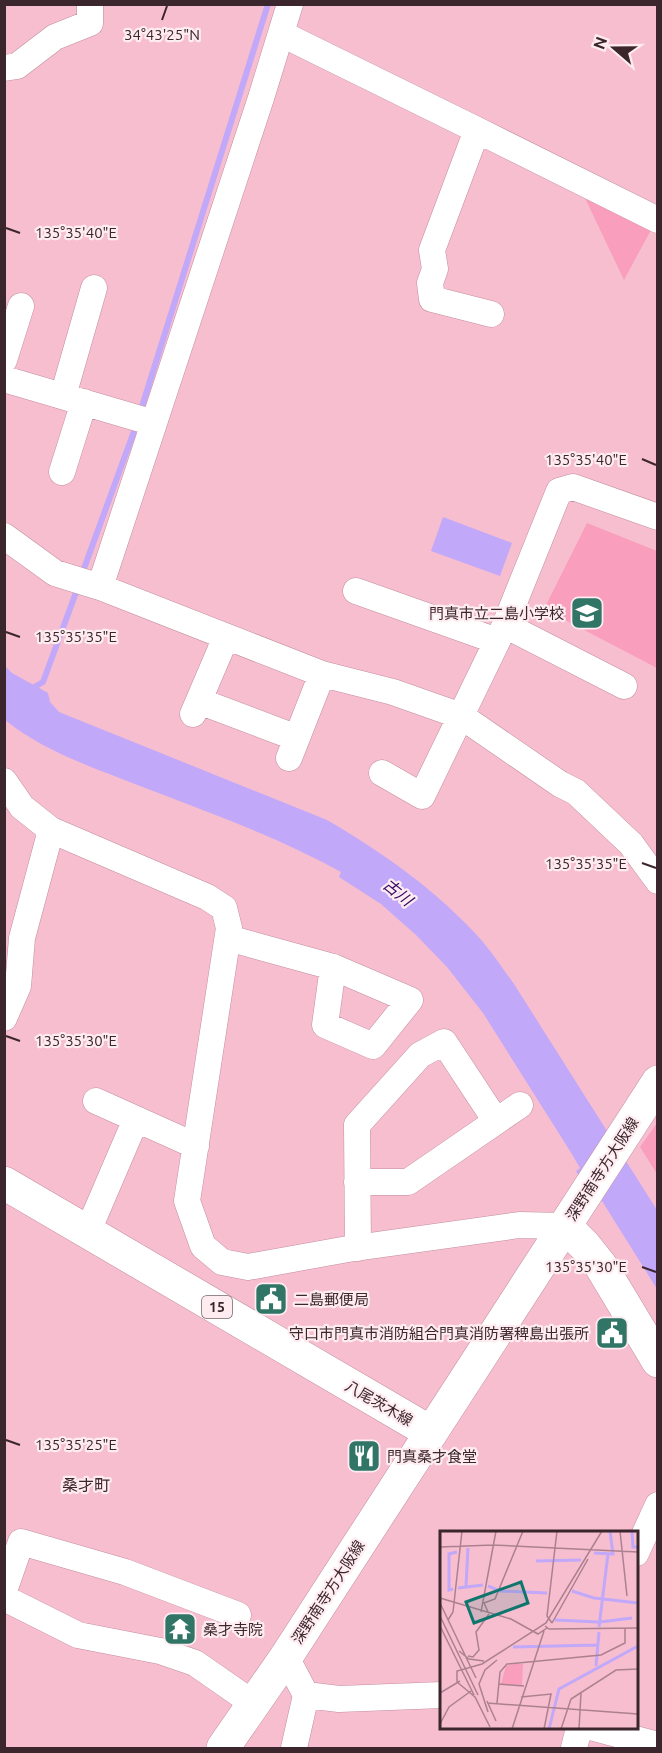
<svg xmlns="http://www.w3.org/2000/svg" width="662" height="1753" font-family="Ubuntu,'Noto Sans JP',sans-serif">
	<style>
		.green { fill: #f99ebd }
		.water { fill: #c1a8f9 }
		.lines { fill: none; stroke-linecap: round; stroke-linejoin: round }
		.stream { stroke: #c1a8f9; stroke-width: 6 }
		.minor-casing { stroke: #c38e9f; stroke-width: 27 }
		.major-casing { stroke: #c38e9f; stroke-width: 34 }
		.minor { stroke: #fff; stroke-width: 26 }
		.major { stroke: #fff; stroke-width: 33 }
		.ticks { fill: none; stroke: #3b262d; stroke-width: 2 }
		.labels { text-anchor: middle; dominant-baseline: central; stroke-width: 4.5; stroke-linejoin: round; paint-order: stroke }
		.shield { fill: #feecf1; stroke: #766168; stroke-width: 1.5 }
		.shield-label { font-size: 14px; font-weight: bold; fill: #3b262d }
		.poi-label { font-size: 15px; fill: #3b262d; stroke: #feecf1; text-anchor: start }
		.street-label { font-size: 15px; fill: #3b262d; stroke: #feecf1 }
		.water-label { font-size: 16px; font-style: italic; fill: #350863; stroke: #feecf1 }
		.neighbourhood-label { font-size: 16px; fill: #3b262d; stroke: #feecf1 }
		.inset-river { fill: none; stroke: #c1a8f9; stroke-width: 3 }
		.inset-road { fill: none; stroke: #ac818f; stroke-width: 1.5 }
		.view { fill: #0f766e; fill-opacity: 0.15; stroke: #0f766e; stroke-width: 3 }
		.inset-edge { fill: none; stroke: #3b262d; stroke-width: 3 }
		.ticks-label { font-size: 15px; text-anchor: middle; fill: #3b262d; stroke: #feecf1; stroke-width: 4.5; stroke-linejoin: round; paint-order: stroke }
	</style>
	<rect width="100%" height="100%" fill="#f7bed0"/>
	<path class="green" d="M584 196 652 228 624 280Z
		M587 523 657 551V668L544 609Z
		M657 1123V1174L640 1147Z"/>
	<path class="water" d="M443 517 512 543 500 576 431 551Z
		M4 665 12 673 48 693 50 702 59 712 327 820C380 851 429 885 471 929 488 946 501 966 514 984L657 1210V1289L602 1201 596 1204 576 1171 580 1168 570 1151 483 1013 447 967 416 935 381 904 339 877 341 872C278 837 208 812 140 786 92 767 45 752 5 720Z"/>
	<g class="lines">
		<path class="stream" d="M140 413 268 4
			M82 574 137 423
			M31 689 43 682 78 587"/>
		<g class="minor-casing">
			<path id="minor" d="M282 34 477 130 658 220
				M4 68 17 66 55 37 90 23V4
				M477 130 432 250 435 269 430 283 432 299 491 314
				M4 360 21 306
				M4 379 154 423
				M63 396 94 288
				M62 472 84 402
				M4 536 55 573 100 587 322 674 393 692 461 716 560 784 576 792 631 844 658 881
				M100 587 261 98 290 4
				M356 591 497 641
				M505 625 624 686
				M199 701 297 738
				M193 714 226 637
				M289 758 322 674
				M382 773 422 796 505 625 559 491 573 487 658 517
				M4 781 22 807 51 830 207 897 224 908 229 928 187 1201 203 1246 222 1262 248 1267 348 1249 519 1225 565 1226
				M228 938 333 967 410 1000 373 1046 325 1025 333 967
				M4 1018 18 986 22 938 51 830
				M96 1101 196 1146
				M357 1182H408L520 1105
				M88 1231 136 1119
				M358 1248 357 1125 420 1055 444 1042 496 1121
				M636 1553 658 1505
				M4 1591 21 1542 125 1572 238 1615
				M4 1598 78 1635 160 1651 195 1663 254 1704
				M286 1657 306 1695 294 1748
				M306 1695 339 1699 442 1695
				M594 1728 658 1745
				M574 1748 579 1728"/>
		</g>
		<g class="major-casing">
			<path id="major" d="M4 1183 430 1432
				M565 1226 585 1246 601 1266 658 1361
				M223 1748 286 1657 658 1082"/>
		</g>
		<use href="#minor" class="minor"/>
		<use href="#major" class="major"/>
	</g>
	<path class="ticks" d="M162 20 167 6M6 228 20 233M642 459 656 465M6 632 20 637M642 863 656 868M6 1036 20 1041M642 1267 656 1272M6 1440 20 1445"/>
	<defs>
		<g id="school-square" transform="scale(1.725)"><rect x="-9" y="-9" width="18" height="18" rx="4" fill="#317567" stroke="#feecf1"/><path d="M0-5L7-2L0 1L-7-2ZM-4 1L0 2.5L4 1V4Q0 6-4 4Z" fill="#fff"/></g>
		<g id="civic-square" transform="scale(1.725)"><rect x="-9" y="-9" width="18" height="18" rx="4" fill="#317567" stroke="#feecf1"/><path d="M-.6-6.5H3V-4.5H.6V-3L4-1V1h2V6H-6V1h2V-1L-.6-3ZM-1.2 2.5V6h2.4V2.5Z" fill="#fff"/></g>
		<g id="restaurant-square" transform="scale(1.725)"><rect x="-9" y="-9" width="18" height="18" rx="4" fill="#317567" stroke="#feecf1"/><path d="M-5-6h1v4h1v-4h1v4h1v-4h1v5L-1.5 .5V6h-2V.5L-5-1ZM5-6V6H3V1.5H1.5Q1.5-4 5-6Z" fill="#fff"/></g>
		<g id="temple-square" transform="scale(1.725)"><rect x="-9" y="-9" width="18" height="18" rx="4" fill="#317567" stroke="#feecf1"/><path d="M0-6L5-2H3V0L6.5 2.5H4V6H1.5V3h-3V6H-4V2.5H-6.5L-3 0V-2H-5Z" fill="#fff"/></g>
	</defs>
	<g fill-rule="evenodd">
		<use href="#school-square" x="587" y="613"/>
		<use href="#civic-square" x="271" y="1299"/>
		<use href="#civic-square" x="612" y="1333"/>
		<use href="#restaurant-square" x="364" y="1456"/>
		<use href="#temple-square" x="180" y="1629"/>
	</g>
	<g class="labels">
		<rect class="shield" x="202" y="1296" width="30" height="22" rx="4.5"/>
		<g class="shield-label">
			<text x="217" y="1307">15</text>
		</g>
		<g class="poi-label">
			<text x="564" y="613" text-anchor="end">門真市立二島小学校</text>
			<text x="294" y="1299">二島郵便局</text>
			<text x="589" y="1333" text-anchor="end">守口市門真市消防組合門真消防署稗島出張所</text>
			<text x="387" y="1456">門真桑才食堂</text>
			<text x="203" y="1629">桑才寺院</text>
		</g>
		<g class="street-label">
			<text transform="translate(602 1169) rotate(-57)">深野南寺方大阪線</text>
			<text transform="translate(379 1403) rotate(30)">八尾茨木線</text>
			<text transform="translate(328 1592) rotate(-57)">深野南寺方大阪線</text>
		</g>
		<g class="water-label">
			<text transform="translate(398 892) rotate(39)">古川</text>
		</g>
		<g class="neighbourhood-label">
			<text x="86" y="1485">桑才町</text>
		</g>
	</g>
	<g transform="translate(440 1531)">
		<rect width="198" height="198" fill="#f7bed0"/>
		<path d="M75 133H83L82 154 61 153 66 135Z" fill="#f99ebd"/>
		<path class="inset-river" d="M192 0 193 16H198M154 22 173 23 170 0M96 30 141 29M26 55 28 17M48 55 60 60 107 62M18 57 43 54M13 58 9 59V23L17 21M132 60 154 67 198 72M115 89 158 91M160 91 192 87M159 96 168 23M73 116 158 114M156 135 159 101M109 198 119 158 198 115"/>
		<path class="inset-road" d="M180 0 187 65M0 16 53 14 198 21M0 67 71 88 98 103 107 97M0 72 36 147M41 81 56 0M48 81 44 72 55 68 83 0M0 85 38 164M8 89 13 81 22 0M112 92 107 85 117 0M112 92 148 28M0 95 34 164M105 95 109 98 198 97M19 120 29 128 44 130M28 125 33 126 39 119 36 101 49 83M59 153 84 155M0 162 20 150M81 166 111 163 104 198M47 170 56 190M47 172 198 183M57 172 60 141 67 133 161 124 185 112V97M48 181 39 153 45 139 57 129M0 193 9 176 31 160M50 196 35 166 17 151V140L42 133 106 92 162 0M72 198 104 100M121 198 131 168 176 139 198 138M139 198 141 162"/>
		<path class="view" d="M81 51 88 72 34 92 26 71Z"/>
		<rect width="198" height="198" class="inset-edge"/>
	</g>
	<g class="ticks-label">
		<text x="162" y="40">34°43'25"N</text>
		<text x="76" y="238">135°35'40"E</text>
		<text x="586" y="465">135°35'40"E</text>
		<text x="76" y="642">135°35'35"E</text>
		<text x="586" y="869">135°35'35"E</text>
		<text x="76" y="1046">135°35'30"E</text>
		<text x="586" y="1272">135°35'30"E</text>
		<text x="76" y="1450">135°35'25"E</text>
	</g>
	<rect width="662" height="1753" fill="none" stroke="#3b262d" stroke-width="12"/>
	<g transform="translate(614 48) rotate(290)" stroke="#feecf1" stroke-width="4.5" paint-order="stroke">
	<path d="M0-4.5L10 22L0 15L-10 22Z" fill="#3b262d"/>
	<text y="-9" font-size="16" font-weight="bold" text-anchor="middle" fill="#3b262d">N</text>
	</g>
</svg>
